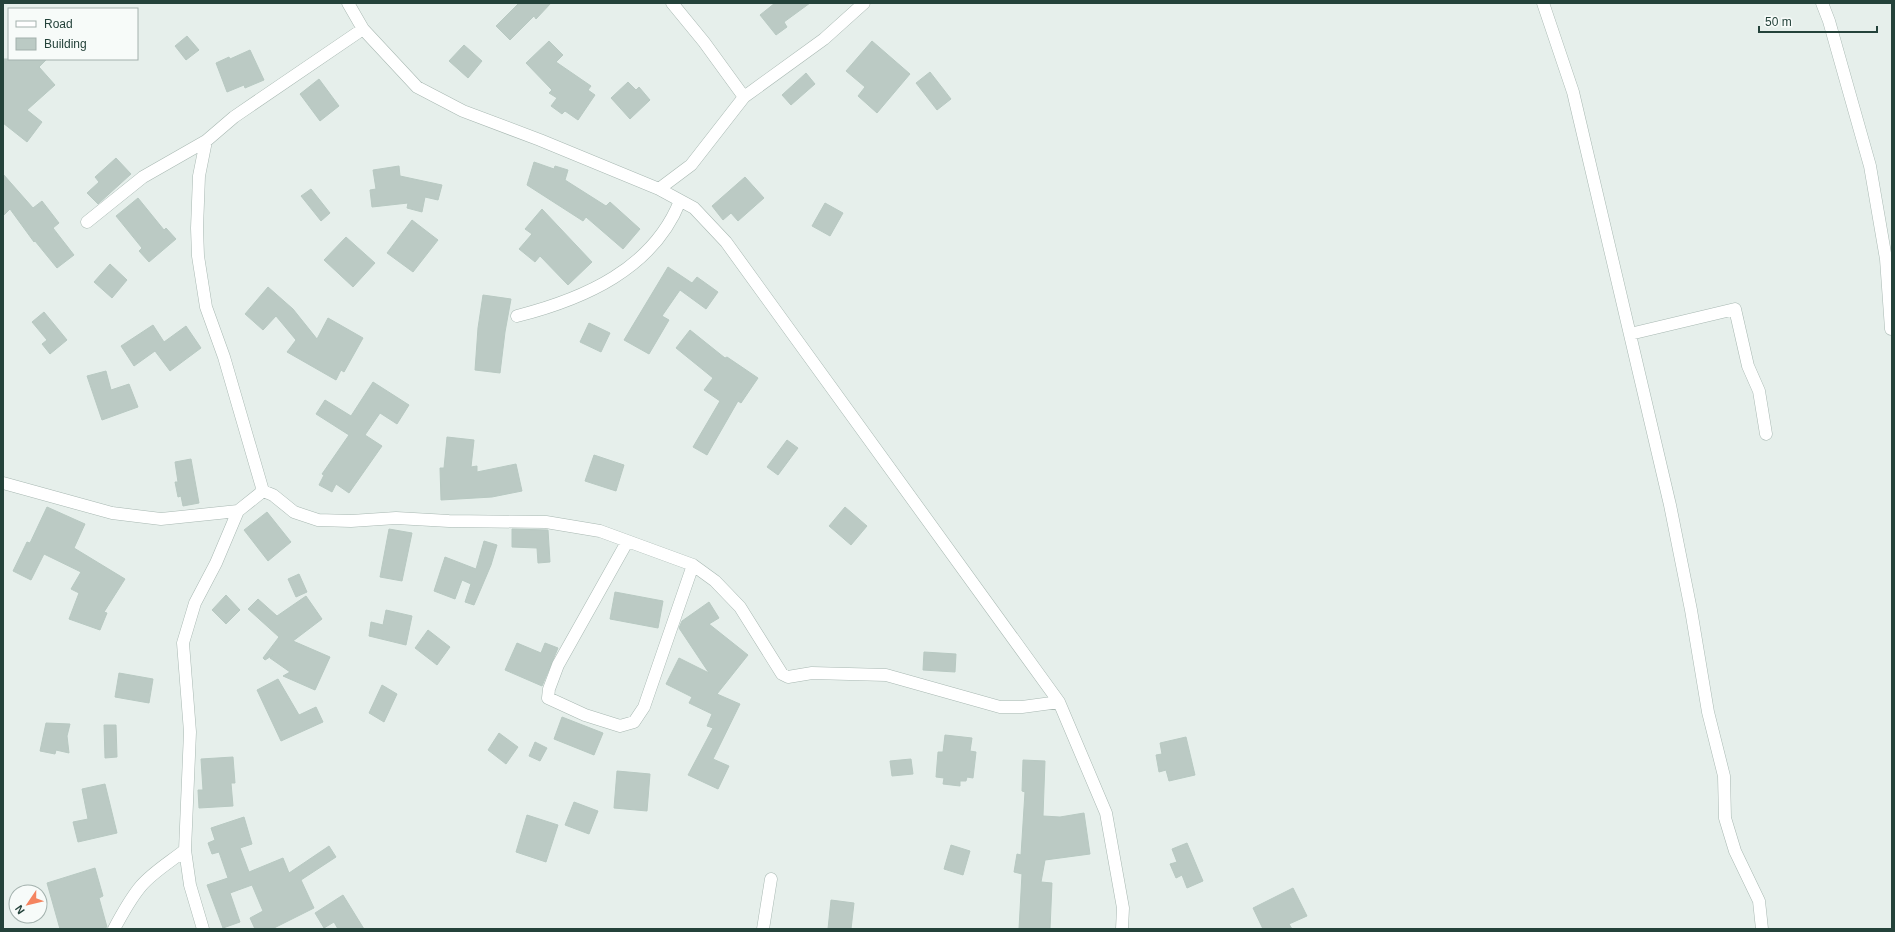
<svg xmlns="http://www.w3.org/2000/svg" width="1895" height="932" font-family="Helvetica,sans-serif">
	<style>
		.building { fill: #bbcac4; stroke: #b8c9c2 }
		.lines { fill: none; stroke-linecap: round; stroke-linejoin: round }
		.minor-casing { stroke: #a8b8b2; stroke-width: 13 }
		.minor { stroke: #fff; stroke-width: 12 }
	</style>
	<rect width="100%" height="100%" fill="#e6efeb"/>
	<path class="building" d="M519 3H551L536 19 534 16 510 40 496 26Z
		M775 3H810L784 22 787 27 776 35 760 15Z
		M187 36 199 50 186 60 175 46Z
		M549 41 563 55 556 62 591 86 588 90 595 95 578 120 565 111 562 114 551 106 557 98 549 93 552 90 526 63Z
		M872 41 910 74 877 113 858 96 865 87 846 71Z
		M464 45 482 61 468 78 449 61Z
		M250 50 264 80 245 88 244 85 227 92 216 63 229 57 230 59Z
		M3 59H47L39 67 55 85 27 110 42 122 27 142 3 123Z
		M930 72 951 99 937 110 916 83Z
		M806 73 815 84 791 105 782 95Z
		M319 79 339 106 320 121 300 94Z
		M628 82 636 90 639 87 650 100 630 119 611 98Z
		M116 158 131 174 98 204 87 193 99 182 95 177Z
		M534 162 554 169 555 166 568 170 565 180 606 206 610 202 640 229 623 249 586 217 583 221 527 185Z
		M399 166 400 176 442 185 438 200 425 197 422 212 407 208 408 203 372 207 370 190 376 189 373 170Z
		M3 174 33 208 42 201 59 223 53 228 74 255 57 268 35 241 34 242 10 209 3 216Z
		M745 177 764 198 738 221 731 213 723 220 712 206Z
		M311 189 330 213 321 221 301 196Z
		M138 198 164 230 166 228 176 239 149 262 139 251 142 248 116 216Z
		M825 203 843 213 830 236 812 226Z
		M542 209 592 262 568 285 540 256 535 262 519 249 532 234 525 229Z
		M412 220 438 240 413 272 387 253Z
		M346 237 375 263 353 287 324 260Z
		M110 264 127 280 112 298 94 282Z
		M668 267 692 283 697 277 718 292 706 309 680 290 662 316 669 320 649 354 624 340Z
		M268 287 293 309 317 339 328 318 363 338 344 372 341 370 336 380 287 352 296 340 276 316 263 330 245 314Z
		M483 295 511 299 505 332 500 373 475 370 478 328Z
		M44 312 67 340 50 354 42 344 47 340 32 322Z
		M589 323 610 333 601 352 580 342Z
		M153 325 164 342 186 326 201 348 170 371 155 351 134 366 121 346Z
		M690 330 725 358 727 357 758 378 741 403 738 401 707 455 693 447 720 401 704 390 713 378 676 348Z
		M106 371 111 390 129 384 138 407 102 420 87 376Z
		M373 382 409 405 397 424 380 413 365 435 382 446 349 493 336 484 332 492 319 485 324 475 322 474 349 435 316 414 325 400 351 416Z
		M447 437 474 440 471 467 477 466V472L516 464 522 491 492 497 441 500 440 468H444Z
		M787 440 798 448 778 475 767 467Z
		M594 455 624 465 616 491 585 481Z
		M191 459 199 503 183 506 181 496 178 497 175 482H178L175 462Z
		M47 507 85 524 74 548 125 579 104 612 107 613 100 630 69 619 79 593 71 589 81 572 44 554 31 580 13 571 27 542 30 543Z
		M845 507 867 526 851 545 829 526Z
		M267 512 291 542 268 561 244 530Z
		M389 529 412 533 402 581 380 577Z
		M512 529 548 530 550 562 538 563 537 548 512 547Z
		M484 541 497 545 491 565 474 605 465 602 471 584 462 580 455 599 434 591 445 557 476 569Z
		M299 574 307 592 296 597 288 579Z
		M615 592 663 601 658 628 610 619Z
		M226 595 240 610 226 624 212 610Z
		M306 596 322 619 293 641 330 657 315 690 283 676 290 672 270 658 273 655 265 660 263 658 279 637 248 609 258 599 277 616Z
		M709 602 719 618 709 624 748 655 717 694 740 704 713 759 729 766 718 789 688 775 713 728 707 726 712 714 689 703 692 697 666 684 679 658 709 673 679 628 682 621Z
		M386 610 412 616 406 645 369 636 371 622 383 625Z
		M428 630 450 647 437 665 415 648Z
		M517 643 541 653 545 643 558 648 542 686 505 670Z
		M924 652 956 654 955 672 923 670Z
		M119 673 153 679 149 703 115 697Z
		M278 679 299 715 316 707 323 722 281 741 257 690Z
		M382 685 397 694 384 722 369 713Z
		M562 717 603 733 594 755 554 739Z
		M46 723 70 724 67 736 69 753 56 750 55 754 40 751Z
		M104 725H116L117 757 105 758Z
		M499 733 518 747 506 764 488 750Z
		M945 735 972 738 970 751 976 752 973 778 967 777 966 781H960V786L943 784 944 778 936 777 938 752H943Z
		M1186 737 1195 775 1169 781 1166 770 1159 772 1156 755 1162 754 1160 743Z
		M535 742 547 748 540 761 529 756Z
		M233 757 235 783H231L233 806 199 808 198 790H203L201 759Z
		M911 759 913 774 892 776 890 761Z
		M1023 760 1045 761 1043 816 1060 817 1084 813 1090 854 1045 860 1041 882 1052 883 1050 929H1019L1022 874 1014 872 1017 854 1021 855 1025 792 1022 791Z
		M617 771 650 774 647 811 614 808Z
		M105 784 117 833 78 842 73 822 88 819 82 789Z
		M574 802 598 811 589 834 565 825Z
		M527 815 558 825 546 862 516 852Z
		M244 817 252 844 240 848 249 872 283 858 289 873 329 846 336 857 301 880 314 908 272 929H255L250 918 263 911 252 885 230 893 240 922 223 928 207 885 228 878 219 852 212 854 208 843 215 840 211 828Z
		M1187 843 1203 881 1187 888 1182 875 1176 878 1170 864 1177 862 1172 849Z
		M951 845 970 851 963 875 944 869Z
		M95 868 103 896 99 898 107 927 100 929H60L47 883Z
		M1293 888 1307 916 1289 924 1292 929H1263L1253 908Z
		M343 895 364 929H338L334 922 324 928 315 913Z
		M831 900 854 903 851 929H828Z"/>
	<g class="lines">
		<g class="minor-casing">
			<path id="minor" d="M348 3 363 29 417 87 463 111 540 140 659 189 694 208 726 242 1059 702 1106 813 1123 908 1122 929
				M672 3 704 42 744 97
				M1543 3 1573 92 1670 505 1691 610 1708 712 1724 776 1725 818 1735 851 1759 901 1762 929
				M1822 3 1829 21 1870 166 1886 259 1891 329
				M659 189 691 165 744 97 824 39 864 3
				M87 222 143 177 206 141
				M517 316C584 299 653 269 680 201
				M1630 334 1735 309 1748 366 1759 391 1766 434
				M3 483 112 513 161 519 238 511 263 491 273 495 294 512 318 520 351 521 396 518 449 521 546 522 600 531 693 565 715 581 740 607 782 674 788 677 812 673 886 675 1000 707H1022L1059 702
				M263 491 224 357 206 307 198 256 197 228 199 176 206 141 234 117 363 29
				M627 542 558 665 549 689 548 698 585 715 620 726 634 722 644 707 693 565
				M114 929C122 914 130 899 141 886 153 872 170 862 185 850
				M203 929 190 885 185 850 190 732 183 643 195 603 216 563 238 511
				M763 929 771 879"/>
		</g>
		<use href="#minor" class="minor"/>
	</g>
	<rect width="1895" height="932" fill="none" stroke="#24423a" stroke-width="8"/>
	<rect x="8" y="8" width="130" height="52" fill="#f7fbf9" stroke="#a3b1ad"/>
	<rect x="16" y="21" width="20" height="6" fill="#ffffff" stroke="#a3b1ad"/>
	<text x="44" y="28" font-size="12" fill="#24423a">Road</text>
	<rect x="16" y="38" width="20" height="12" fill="#bbcac4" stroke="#a3b1ad"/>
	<text x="44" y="48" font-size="12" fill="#24423a">Building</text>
	<g transform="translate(28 904) rotate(235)"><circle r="19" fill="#f7fbf9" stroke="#a3b1ad"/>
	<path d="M0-3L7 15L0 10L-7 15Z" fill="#f4845f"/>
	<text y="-6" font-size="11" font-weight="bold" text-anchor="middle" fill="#24423a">N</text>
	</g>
	<path d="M1759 26v6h118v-6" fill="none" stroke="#24423a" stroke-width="2"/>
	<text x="1765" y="26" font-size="12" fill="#24423a" stroke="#f7fbf9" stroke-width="3" paint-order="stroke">50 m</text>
</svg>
